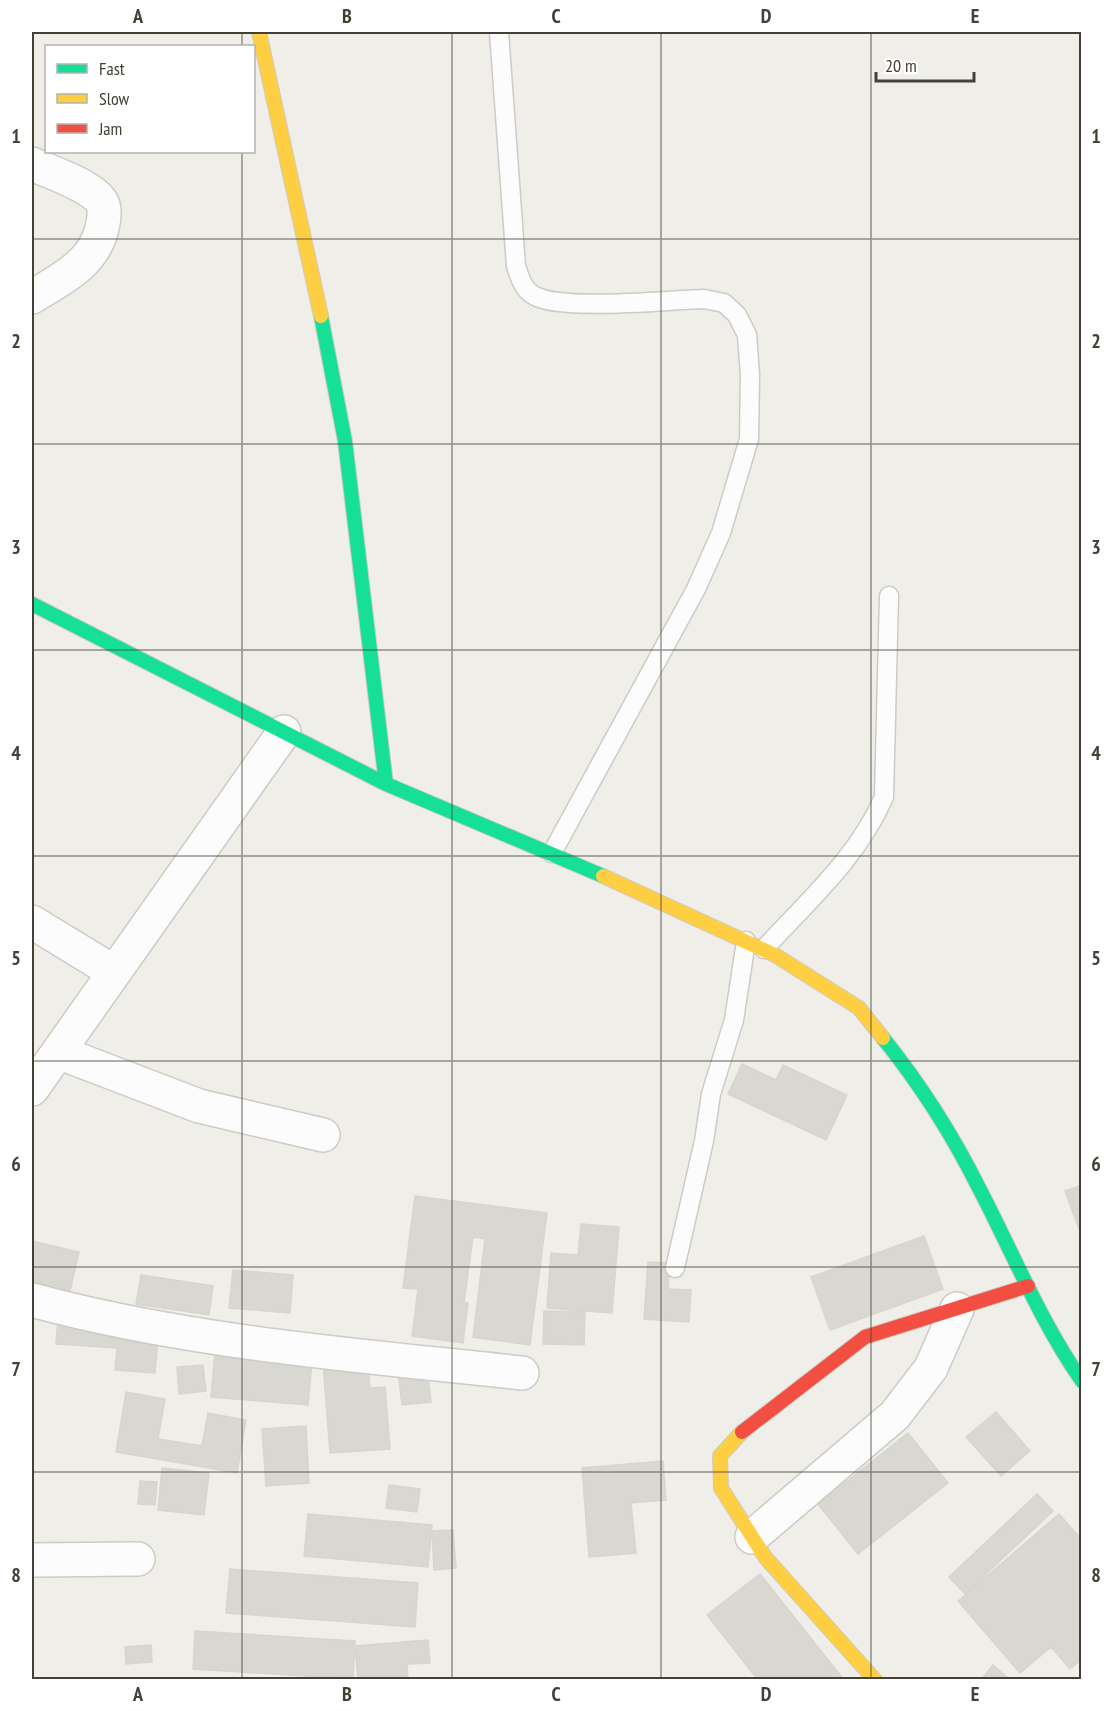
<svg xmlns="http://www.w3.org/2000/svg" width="1113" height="1711" font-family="'PT Sans Narrow',sans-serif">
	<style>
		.building { fill: #d8d7d1; stroke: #d7d5ce; stroke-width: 1.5 }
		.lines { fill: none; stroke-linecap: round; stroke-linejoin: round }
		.lane-casing { stroke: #cdcbc6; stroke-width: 21 }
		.street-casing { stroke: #cdcbc6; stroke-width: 36 }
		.fast-casing { stroke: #cecbc0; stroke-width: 16 }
		.slow-casing { stroke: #cecbc0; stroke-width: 16 }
		.jam-casing { stroke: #cecbc0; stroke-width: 16 }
		.lane { stroke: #fdfcfc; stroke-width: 18 }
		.street { stroke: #fdfcfc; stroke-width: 33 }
		.fast { stroke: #16e098; stroke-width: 14 }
		.slow { stroke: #ffcf43; stroke-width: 14 }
		.jam { stroke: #f24e42; stroke-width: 14 }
		.grid { fill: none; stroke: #444035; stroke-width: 1.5; stroke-opacity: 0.55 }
		.neatline { fill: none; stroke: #444035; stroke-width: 2 }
		.grid-label { font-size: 20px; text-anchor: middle; font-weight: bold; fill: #444035 }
	</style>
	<rect width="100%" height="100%" fill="#efeee8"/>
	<path class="building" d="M742 1064 776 1080 783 1065 847 1095 826 1140 728 1094Z
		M1082 1185V1237L1065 1191Z
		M415 1196 547 1213 530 1345 473 1337 485 1239 473 1237 464 1303H468L463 1343 412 1336 418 1289 403 1288Z
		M581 1224 619 1227 612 1313 547 1308 551 1253 578 1255Z
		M924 1236 943 1289 830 1330 811 1277Z
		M32 1241 79 1252 70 1291 32 1282Z
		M648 1262 670 1263 668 1289 691 1290 689 1322 644 1319Z
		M233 1270 293 1275 290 1313 229 1308Z
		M141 1275 213 1286 209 1315 136 1304Z
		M59 1307 160 1314 155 1373 115 1370 117 1348 56 1344Z
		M544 1311 585 1312 584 1345 543 1344Z
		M216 1341 313 1350 308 1405 211 1397Z
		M425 1352 431 1402 402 1405 398 1372Z
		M368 1359 370 1388 385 1387 390 1449 330 1453 323 1363Z
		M203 1365 206 1391 179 1394 177 1367Z
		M126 1392 165 1399 158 1439 202 1446 208 1413 246 1420 237 1473 116 1452Z
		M996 1412 1030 1451 1001 1476 966 1437Z
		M306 1426 309 1483 266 1486 262 1429Z
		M908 1433 948 1483 858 1554 818 1504Z
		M663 1461 666 1500 631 1503 636 1553 589 1557 582 1468Z
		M162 1468 209 1473 204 1515 158 1510Z
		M140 1481 157 1482 155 1505 138 1504Z
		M389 1485 420 1489 417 1512 386 1508Z
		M1037 1494 1053 1511 965 1594 949 1577Z
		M308 1514 432 1525 428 1567 304 1556Z
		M1059 1514 1082 1540V1659L1070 1669 1051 1647 1020 1673 958 1601Z
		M453 1530 456 1568 434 1570 432 1531Z
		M230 1569 418 1583 415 1627 226 1613Z
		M760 1574 844 1680H758L707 1615Z
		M195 1631 355 1641 353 1679 193 1669Z
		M428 1640 430 1663 407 1664 408 1680H358L355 1646Z
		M151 1645 152 1662 126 1664 125 1647Z
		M993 1665 1010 1680H981Z"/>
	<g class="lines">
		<g class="lane-casing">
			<path id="lane" d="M499 32 516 266C520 278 523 290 535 296 564 311 667 300 704 299L724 303 737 315 747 335 750 375 749 439 721 533 696 589 552 853
				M764 949C807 902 859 856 884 797L889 596
				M675 1268 704 1141 711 1094 734 1020 746 941"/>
		</g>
		<g class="street-casing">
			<path id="street" d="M32 164C50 172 90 185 101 201 106 208 104 220 102 228 94 264 61 279 32 297
				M32 922 114 972
				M58 1052 199 1106 323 1135
				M32 1089 284 732
				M32 1300C191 1343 358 1355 522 1373
				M752 1537 895 1415 931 1368 957 1309
				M32 1560 138 1559"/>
		</g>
		<g class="fast-casing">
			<path id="fast" d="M321 316 345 441 386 784
				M32 604 386 784 603 876
				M883 1038C920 1084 953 1136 979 1188 1013 1253 1040 1321 1082 1381"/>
		</g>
		<g class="slow-casing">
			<path id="slow" d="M259 32 321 316
				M603 876 775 955 859 1008 883 1038
				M742 1432 720 1456 721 1488 765 1557 875 1680"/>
		</g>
		<g class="jam-casing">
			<path id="jam" d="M742 1432 865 1337 1028 1286"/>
		</g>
		<use href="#lane" class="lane"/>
		<use href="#street" class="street"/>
		<use href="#fast" class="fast"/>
		<use href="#slow" class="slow"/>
		<use href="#jam" class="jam"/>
	</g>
	<path class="grid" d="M242 32V46M452 32V1680M661 32V1680M871 32V1680M242 152V1680M32 239H1082M32 444H1082M32 650H1082M32 856H1082M32 1061H1082M32 1267H1082M32 1472H1082"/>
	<rect width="1113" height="1711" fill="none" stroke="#ffffff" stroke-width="66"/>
	<rect x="45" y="45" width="210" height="108" fill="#ffffff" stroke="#b4b3ae" stroke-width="1.5"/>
	<rect x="57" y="64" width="30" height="9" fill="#16e098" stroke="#b4b3ae" stroke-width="1.5"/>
	<text x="99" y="75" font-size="18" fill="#444035">Fast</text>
	<rect x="57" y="94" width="30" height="9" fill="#ffcf43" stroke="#b4b3ae" stroke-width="1.5"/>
	<text x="99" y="105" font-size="18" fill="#444035">Slow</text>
	<rect x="57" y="124" width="30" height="9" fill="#f24e42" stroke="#b4b3ae" stroke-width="1.5"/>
	<text x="99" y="135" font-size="18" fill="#444035">Jam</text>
	<path d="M876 72v9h98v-9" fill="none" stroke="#444035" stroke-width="3"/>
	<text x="885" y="72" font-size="18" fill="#444035" stroke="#ffffff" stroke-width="4.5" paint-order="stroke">20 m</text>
	<rect x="33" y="33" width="1047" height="1645" class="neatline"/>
	<g class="grid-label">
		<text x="138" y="23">A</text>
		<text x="347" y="23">B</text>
		<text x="556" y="23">C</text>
		<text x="766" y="23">D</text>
		<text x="975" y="23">E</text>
		<text x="16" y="143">1</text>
		<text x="1096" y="143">1</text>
		<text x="16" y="348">2</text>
		<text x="1096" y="348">2</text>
		<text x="16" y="554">3</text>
		<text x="1096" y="554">3</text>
		<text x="16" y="760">4</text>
		<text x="1096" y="760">4</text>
		<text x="16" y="965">5</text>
		<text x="1096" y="965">5</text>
		<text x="16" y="1171">6</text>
		<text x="1096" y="1171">6</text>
		<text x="16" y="1376">7</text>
		<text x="1096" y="1376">7</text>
		<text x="16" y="1582">8</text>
		<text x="1096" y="1582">8</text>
		<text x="138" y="1701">A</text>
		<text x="347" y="1701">B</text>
		<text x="556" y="1701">C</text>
		<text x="766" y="1701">D</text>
		<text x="975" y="1701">E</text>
	</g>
</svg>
